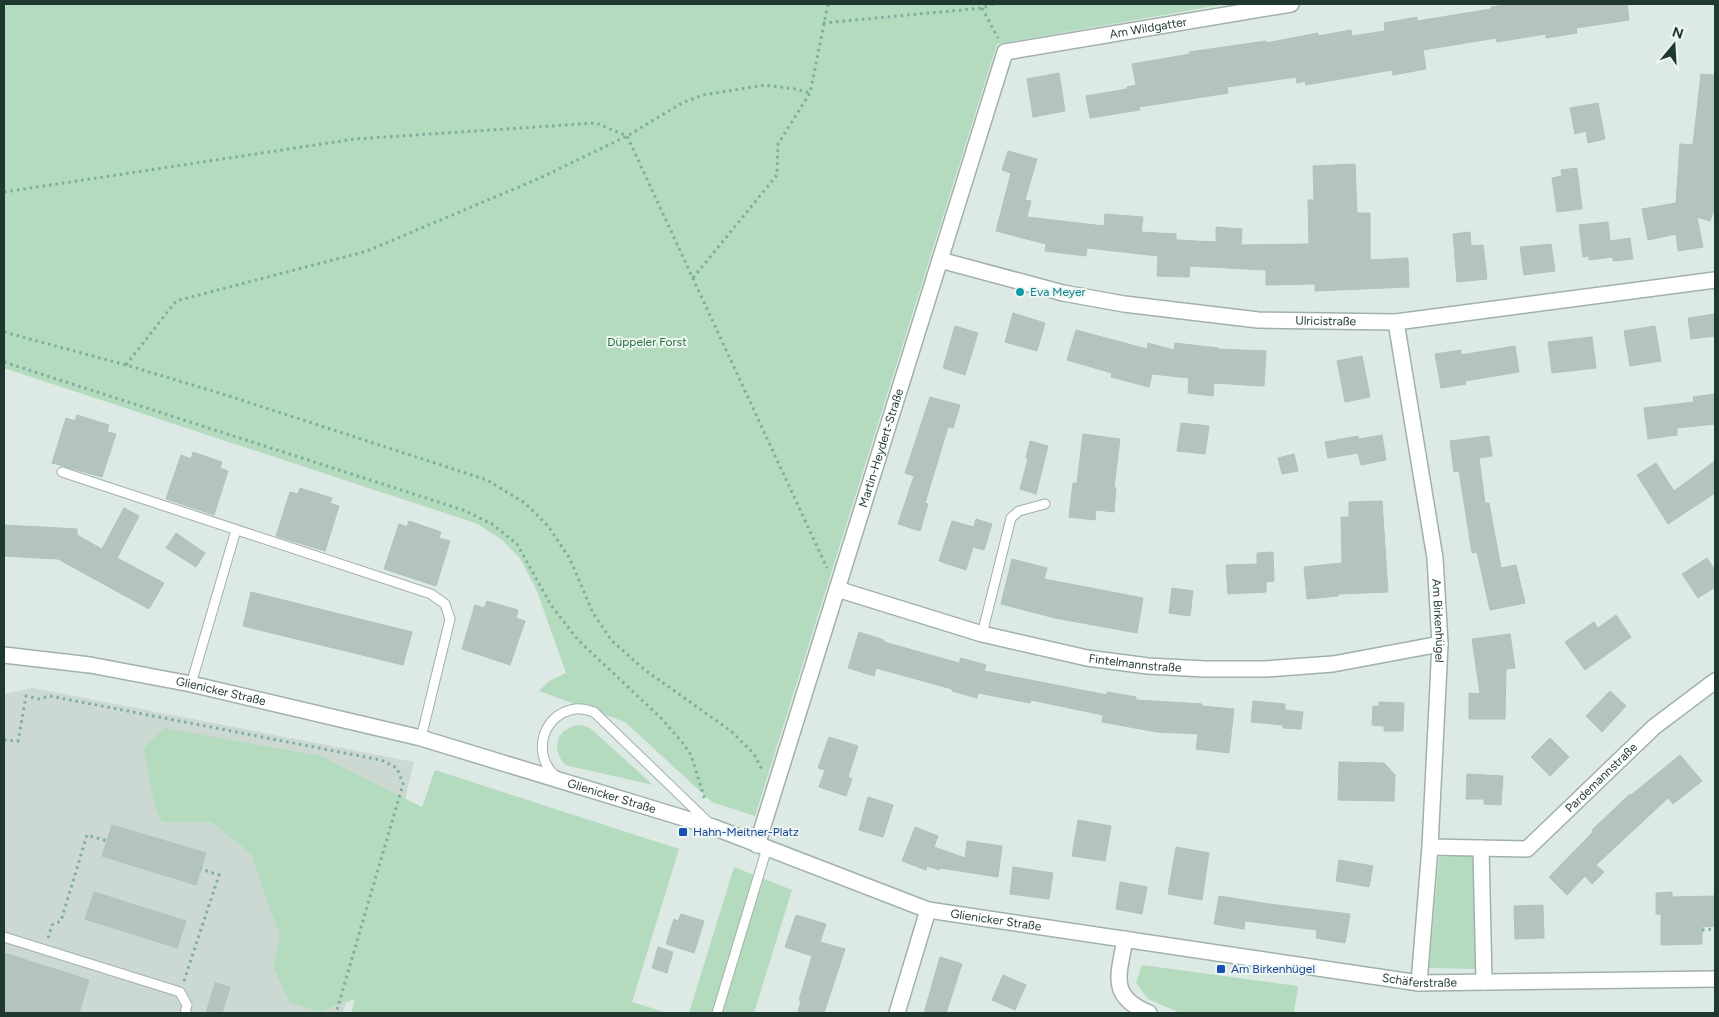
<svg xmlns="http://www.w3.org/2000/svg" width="1719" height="1017" font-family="Figtree,sans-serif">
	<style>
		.built { fill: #ccd9d3 }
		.green { fill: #b5dbbf }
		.building { fill: #b3c4bd; stroke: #b0c3ba }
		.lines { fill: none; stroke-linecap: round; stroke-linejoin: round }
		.service-casing { stroke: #a0b1ab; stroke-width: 11 }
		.minor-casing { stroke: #a0b1ab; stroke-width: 18 }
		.path { stroke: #7dae9d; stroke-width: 3; stroke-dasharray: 2.5 4; stroke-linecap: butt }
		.service { stroke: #fff; stroke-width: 9 }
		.minor { stroke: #fff; stroke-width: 15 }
		.culture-dot { fill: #0f9aa8; stroke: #eef6f2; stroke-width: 2 }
		.transit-dot { fill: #1a4fb4; stroke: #eef6f2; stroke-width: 2 }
		.labels { text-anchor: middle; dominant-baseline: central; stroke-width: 4; stroke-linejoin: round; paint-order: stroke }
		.street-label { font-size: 12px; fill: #1f3931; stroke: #eef6f2 }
		.culture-label { font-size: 12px; fill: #0d838f; stroke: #eef6f2; text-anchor: start }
		.park-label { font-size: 12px; fill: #297042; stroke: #eef6f2 }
		.transit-label { font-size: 12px; fill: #164399; stroke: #eef6f2; text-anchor: start }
	</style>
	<rect width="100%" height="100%" fill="#dde9e4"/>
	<path class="built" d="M33 688 414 762 398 829 343 1013H4V694Z"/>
	<path class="green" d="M4 4H1226L997 44 755 816 712 802 625 722 539 691 549 681 566 673 537 591 520 558 502 540 478 524 4 368Z
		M581 725 590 728 653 785 565 765C550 747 557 727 581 725Z
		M164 728 321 756 422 807 435 770 679 849 632 1002 668 1013H351L355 999 318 1012 289 1002 273 967 280 937 251 854 212 822H162L154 804 144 748Z
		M1473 855 1476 969 1429 968 1439 857Z
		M734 867 792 890 754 1013H689Z
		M1142 965 1298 986 1294 1013H1180L1148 999 1136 983Z"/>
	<path class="building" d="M1511 4H1627L1629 20 1576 28 1577 33 1546 38V34L1497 42 1496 38 1423 50 1426 69 1393 75 1392 70 1306 85 1305 81 1297 83 1296 77 1227 87 1228 93 1139 107 1140 110 1090 118 1086 96 1127 89V87L1136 85 1132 64 1190 54 1189 52 1266 41V43L1318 33V36L1351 30 1352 36 1385 31 1384 23 1417 17V21L1491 9V7Z
		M1059 73 1065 111 1033 117 1027 79Z
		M1701 74 1715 75V207L1710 221 1697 217 1703 247 1678 251 1676 234 1648 240 1642 209 1676 203 1680 144 1693 145Z
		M1598 103 1605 139 1588 143 1586 131 1575 134 1570 108Z
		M1008 151 1037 159 1025 200 1031 201 1027 217 1104 226 1105 214 1143 217 1141 232 1176 234V240L1216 242V227L1242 229 1241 245 1309 244 1308 200H1314L1313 166 1355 164 1357 213H1370V260L1408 258 1409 287 1315 291V284L1266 285V270L1190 266 1189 277 1157 276 1158 256 1087 248 1086 256 1045 251 1046 244 996 231 1011 173 1002 170Z
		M1577 168 1582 209 1557 212 1552 178 1562 176 1561 170Z
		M1608 222 1610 241 1630 238 1633 259 1613 261V257L1589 260V256L1583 257 1579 225Z
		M1470 232 1471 246 1483 245 1487 279 1457 282 1453 234Z
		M1551 244 1555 271 1524 275 1520 247Z
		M1013 313 1045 323 1037 351 1005 342Z
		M1715 314V336L1691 339 1688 318Z
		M955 326 978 333 965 375 943 368Z
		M1655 326 1661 361 1630 366 1624 331Z
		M1076 330 1147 349 1148 343 1174 350 1175 343 1218 348V349L1266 351 1264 386 1214 383 1213 396 1188 393 1189 378 1152 374 1149 387 1111 377 1112 373 1067 360Z
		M1592 337 1596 368 1552 373 1548 342Z
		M1515 346 1519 372 1465 381 1466 384 1441 388 1435 354 1461 350V355Z
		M1362 356 1370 397 1345 402 1337 361Z
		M1715 394V424L1677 428V435L1648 439 1644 408 1694 402 1693 397Z
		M930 397 960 405 953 428 948 427 925 503 928 504 920 531 898 524 914 476 905 473Z
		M77 415 109 425 107 432 116 434 102 477 52 463 66 418 75 421Z
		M1181 423 1209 426 1205 454 1177 451Z
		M1083 434 1120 439 1114 487 1116 488 1114 512 1096 510 1095 520 1069 517 1073 483H1077Z
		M1382 435 1386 460 1361 465 1358 453 1328 458 1325 442 1358 436 1359 439Z
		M1489 436 1492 456 1479 458 1485 503H1489L1501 568 1516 565 1525 603 1490 610 1477 552 1472 553 1459 471 1454 472 1450 441Z
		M1030 441 1048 446 1036 494 1020 489 1028 459 1026 458Z
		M193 452 222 462 220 468 228 471 214 515 166 499 181 455 191 459Z
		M1294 454 1298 471 1282 474 1278 458Z
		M1715 461V493L1668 524 1637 475 1656 463 1674 491Z
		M300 488 332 498 330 503 339 506 325 551 276 536 290 492 298 494Z
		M1382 501 1388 592 1338 594V596L1307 599 1304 567 1342 563 1341 517H1349V502Z
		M124 508 139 516 117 558 164 583 149 609 58 559 4 556V525L77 529V535L102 549Z
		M976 519 992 524 984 550 973 547 966 570 939 561 952 521 974 527Z
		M409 521 441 532 439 538 450 541 436 586 384 569 399 524 407 527Z
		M176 533 205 553 196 567 166 548Z
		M1273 552 1274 581 1266 582V592L1228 594 1226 565 1257 564V553Z
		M1707 558 1715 570V587L1698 598 1682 574Z
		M1012 559 1047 568 1044 579 1143 598 1137 633 1055 618 1001 604Z
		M1172 588 1193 591 1190 616 1169 613Z
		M251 592 412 632 403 665 243 626Z
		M487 601 518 610 516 618 525 621 510 665 462 649 475 605 484 608Z
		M1616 615 1631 637 1585 670 1565 642 1594 622 1598 628Z
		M859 632 884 640V642L959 663 961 658 986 665 984 671 1107 695V692L1136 697V700L1202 704 1201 706 1234 709 1229 753 1196 749 1198 734 1157 732 1102 722 1103 715 1031 700 1030 703 978 693 977 698 952 691V689L876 668 874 676 848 668Z
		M1510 634 1515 668 1506 669 1505 719H1469V693L1480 694 1472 639Z
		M1610 691 1626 706 1602 732 1586 716Z
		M1253 701 1285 704V710L1303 712 1301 729 1283 728V725L1251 722Z
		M1379 702 1404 703 1403 731H1384V726L1372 725 1373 706H1379Z
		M829 737 858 746 848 777 852 779 846 796 819 787 825 770 818 768Z
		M1550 738 1569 757 1550 776 1531 757Z
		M1680 755 1702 781 1673 804 1668 798 1596 865 1604 872 1592 884 1585 876 1567 895 1549 877 1593 832 1592 830 1630 794 1631 795Z
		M1339 762 1384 763 1395 775 1394 801 1338 800Z
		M1467 774 1503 776 1501 805 1484 804V799H1466Z
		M868 797 893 805 883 837 859 830Z
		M1078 820 1111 826 1105 861 1072 856Z
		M112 825 206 853 196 885 102 856Z
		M915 827 938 836 934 847 965 858 967 841 1002 846 998 877 940 868 939 870 927 866 926 870 902 861Z
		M1176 847 1209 853 1202 900 1168 894Z
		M1339 860 1373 866 1369 887 1336 881Z
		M1013 867 1053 873 1049 899 1010 894Z
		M1120 882 1147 887 1142 914 1116 909Z
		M94 892 186 921 177 948 85 919Z
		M1672 892V897L1715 896V926L1702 927V944L1661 945V914H1656V893Z
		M1219 896 1269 904 1350 914 1345 943 1316 938 1317 930 1245 921 1244 929 1214 924Z
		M1543 905 1544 938 1515 939 1514 906Z
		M681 914 704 921 694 953 666 944 674 919 678 921Z
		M796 915 826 924 820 942 845 949 824 1013H806L798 1011 801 1001 799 1000 812 956 785 947Z
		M658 947 673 952 667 973 652 968Z
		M4 953 89 980 79 1013H4Z
		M940 957 962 964 946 1013H924Z
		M1003 975 1026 985 1015 1010 992 1000Z
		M215 983 230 987 222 1013H206Z"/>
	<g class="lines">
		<g class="service-casing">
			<path id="service" d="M62 472 431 594 445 604 450 619 421 738
				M982 634 1011 518 1019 511 1045 504
				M191 684 236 530
				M557 777C531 757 541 714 575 709 581 708 588 710 594 712L709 823
				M4 937 180 992 187 1005 185 1013
				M717 1013 767 848"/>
		</g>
		<g class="minor-casing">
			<g id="minor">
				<path id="s1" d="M940 260 1063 293 1124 304 1258 320 1396 322 1715 280"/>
				<path id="s2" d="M1396 322 1435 558 1440 644 1430 847 1419 983"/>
				<path id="s3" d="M837 589 982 634 1087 658 1148 666 1205 669H1265L1333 664 1440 644"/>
				<path id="s4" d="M4 655 90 665 191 684 421 738 713 827 928 910 1419 983 1715 979"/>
				<path id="s5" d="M757 845 1005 52 1291 4"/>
				<path id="s6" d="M1430 847 1527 849 1654 727 1715 681"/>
				<path d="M1481 848 1484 982"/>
				<path d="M1125 939C1119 975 1108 996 1149 1013"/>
				<path d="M897 1013 928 910"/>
			</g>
		</g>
		<path class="path" d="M982 8 998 38
			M823 23 982 8 993 4
			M4 192 355 139 596 123 627 136 827 568
			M693 278 777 175 778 144 810 93 828 4
			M4 332 126 365 229 396 487 480 525 503 548 526 570 559 593 613 612 641 645 670 731 731 754 754 763 772
			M4 362 463 510 492 524 517 544 551 605 578 640 660 717 682 742 691 755 705 800
			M126 365 176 301 367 251 540 178 627 136 682 103 703 95 765 85 795 89 810 93
			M4 740 18 741 26 696 39 699 50 696 381 760 397 768 403 784 336 1013
			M1702 930 1715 929
			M48 938 52 925 61 921 87 835 107 841
			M184 981 219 875 201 869"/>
		<use href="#service" class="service"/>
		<use href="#minor" class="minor"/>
	</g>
	<circle class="culture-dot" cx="1020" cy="292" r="5"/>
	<g class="transit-dot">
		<rect x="678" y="827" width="10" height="10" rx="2.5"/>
		<rect x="1216" y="964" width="10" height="10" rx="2.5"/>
	</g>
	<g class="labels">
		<g class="street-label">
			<text stroke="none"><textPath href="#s5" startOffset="976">Am Wildgatter</textPath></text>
			<text stroke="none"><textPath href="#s1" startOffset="392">Ulricistraße</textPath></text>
			<text stroke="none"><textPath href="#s5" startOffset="416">Martin-Heydert-Straße</textPath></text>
			<text stroke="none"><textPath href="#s2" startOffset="302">Am Birkenhügel</textPath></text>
			<text stroke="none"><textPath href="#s3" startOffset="308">Fintelmannstraße</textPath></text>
			<text stroke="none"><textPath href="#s4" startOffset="220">Glienicker Straße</textPath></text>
			<text stroke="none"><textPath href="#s6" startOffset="200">Pardemannstraße</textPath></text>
			<text stroke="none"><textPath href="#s4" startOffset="625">Glienicker Straße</textPath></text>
			<text stroke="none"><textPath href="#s4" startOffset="1030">Glienicker Straße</textPath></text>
			<text stroke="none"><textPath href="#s4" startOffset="1458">Schäferstraße</textPath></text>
		</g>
		<g class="culture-label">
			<text x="1030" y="292">Eva Meyer</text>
		</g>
		<g class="park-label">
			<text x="647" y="342">Düppeler Forst</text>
		</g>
		<g class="transit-label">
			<text x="693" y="832">Hahn-Meitner-Platz</text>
			<text x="1231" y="969">Am Birkenhügel</text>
		</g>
	</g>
	<rect width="1719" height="1017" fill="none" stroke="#1f3931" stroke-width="10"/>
	<g transform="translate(1674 45) rotate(18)" stroke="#eef6f2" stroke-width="4" paint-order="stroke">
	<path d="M0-4L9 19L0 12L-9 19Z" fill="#1f3931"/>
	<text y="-8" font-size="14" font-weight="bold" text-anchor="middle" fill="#1f3931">N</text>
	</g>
</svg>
